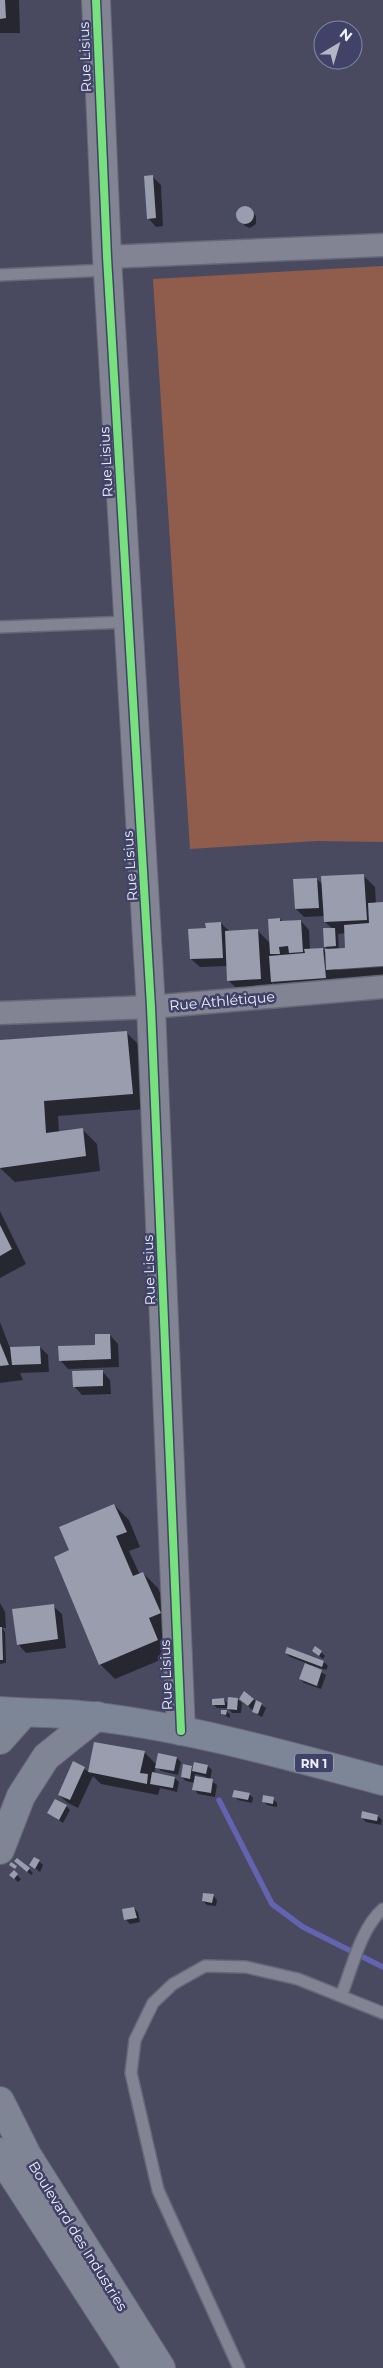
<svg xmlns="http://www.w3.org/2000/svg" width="383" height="2368" font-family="Montserrat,sans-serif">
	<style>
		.green { fill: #905d4c }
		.shadow { fill: #0007; fill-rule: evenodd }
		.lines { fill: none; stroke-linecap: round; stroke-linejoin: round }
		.stream { stroke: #6363af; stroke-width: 5.5 }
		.building { fill: #999dad }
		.service-casing { stroke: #676877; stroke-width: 14 }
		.minor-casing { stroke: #676877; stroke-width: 25 }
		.tertiary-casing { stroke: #676877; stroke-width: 30 }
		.secondary-casing { stroke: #676877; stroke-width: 30 }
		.primary-casing { stroke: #676877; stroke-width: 30 }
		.service { stroke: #828393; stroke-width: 11 }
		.minor { stroke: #828393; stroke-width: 22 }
		.tertiary { stroke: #828393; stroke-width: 28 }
		.secondary { stroke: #7f8595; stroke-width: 28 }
		.primary { stroke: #7c8696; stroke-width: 28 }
		.cycleway-casing { stroke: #414267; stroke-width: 11 }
		.cycleway { stroke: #77e17e; stroke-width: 8 }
		.labels { text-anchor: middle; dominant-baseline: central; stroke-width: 5; stroke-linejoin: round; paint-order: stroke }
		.shield { fill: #414267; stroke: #b9bbcf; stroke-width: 1 }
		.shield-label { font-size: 12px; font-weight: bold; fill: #edeffc }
		.street-label { font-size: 14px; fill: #edeffc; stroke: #414267 }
	</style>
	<rect width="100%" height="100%" fill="#494a5f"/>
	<path class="green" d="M383 266V842L317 841 190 849 153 279Z"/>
	<path class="shadow" d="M0 0H19L20 33H0Z
		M152 176 161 185 163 226 156 227 148 218Z
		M242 207H248L256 216V224L250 228 245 226 237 215Z
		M363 875 375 887 376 904 383 903V965L337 968V970L383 967V978L339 981 336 978 337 989 284 994 272 982 273 991 241 993 229 981 228 966 200 967 191 959 207 929 221 923 230 932 258 931 271 944 280 919 283 922 301 921 309 930 310 950 323 949 326 953 329 950 325 947 333 929 325 922V916L304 917 296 909 317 879 323 885ZM346 933 347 950H339L338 934Z
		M126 1032 141 1047 147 1109 58 1116 59 1132 82 1129 97 1144 100 1171 15 1182 0 1168V1041Z
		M0 1211 26 1264 0 1278Z
		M0 1322 10 1348 40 1347 48 1355 49 1372 20 1373 23 1380 0 1383Z
		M110 1335 118 1344 119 1367 68 1369 60 1360 97 1346Z
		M102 1371 110 1380 111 1394 82 1395 74 1386Z
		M114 1505 129 1520 140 1547 129 1551 140 1575 143 1573 158 1588 175 1628 163 1633 172 1655 115 1679 100 1664 70 1551Z
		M0 1603 5 1612 6 1628H2L5 1632 6 1663 0 1664Z
		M53 1606 62 1614 66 1648 26 1653 18 1644Z
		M313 1651 321 1652 325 1656 323 1659Z
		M286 1653 324 1662 328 1666 326 1670 311 1665V1667L326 1675 321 1689 304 1683 300 1679 306 1663 290 1657Z
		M224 1699 228 1704 237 1699 242 1703 241 1713H232L228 1708H217L213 1704Z
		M253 1699 266 1708 262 1717 258 1715 245 1703Z
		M226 1711 230 1715V1718L222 1714Z
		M95 1743 144 1752 157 1765 177 1758 181 1762 178 1775 161 1771 156 1766 154 1774 175 1778 179 1782 177 1792 160 1788 158 1795 101 1784 93 1776 78 1808 68 1803 59 1795 74 1763 89 1772Z
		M184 1766 194 1768 208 1766 212 1770 210 1780 217 1785 215 1797 198 1794 194 1789 195 1783 186 1781 182 1777ZM195 1774 206 1777 205 1779 194 1777Z
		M249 1794 253 1798 252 1803 238 1800 234 1796Z
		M273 1799 277 1803V1807L267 1805 263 1801Z
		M66 1806 70 1810 63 1823 49 1813Z
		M378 1816 382 1820 381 1825 366 1822 362 1818Z
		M39 1861 43 1865 40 1872 31 1865Z
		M20 1865 29 1869 33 1873 31 1875Z
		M14 1872 21 1879 18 1882 11 1875Z
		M213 1895 217 1900 216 1906 207 1905 203 1901Z
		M134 1908 138 1912 140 1922 130 1924 126 1920Z"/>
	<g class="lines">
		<path class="stream" d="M219 1800 272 1904 303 1927 383 1967"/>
	</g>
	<path class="building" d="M0 0H5L6 18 0 19Z
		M153 175 156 218 147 219 144 176Z
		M236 215a9 9 0 1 1 18 0a9 9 0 1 1-18 0Z
		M364 874 367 920 324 922 321 876Z
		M317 878 319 908 295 909 293 879Z
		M383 902V966L326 970 325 949 345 948 344 925 369 923 368 903Z
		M280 918V921L301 920 303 952 289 953 288 946 279 947 280 954H270L268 919Z
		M221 922 223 958 190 959 188 929 206 928 205 923Z
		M323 928H335L336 946 324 947Z
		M258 929 261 979 227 981 225 931Z
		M323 948 326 978 271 982 269 956 305 953 304 949Z
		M127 1031 133 1094 44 1101 46 1133 83 1128 86 1156 0 1168V1040Z
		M0 1225 12 1249 0 1256Z
		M95 1334H110L111 1359 59 1361 58 1346 95 1345Z
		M0 1343 9 1365 0 1366Z
		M40 1346 41 1364 12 1365 10 1347Z
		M103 1370V1386L73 1387 72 1371Z
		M114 1504 127 1532 116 1536 133 1576 143 1572 161 1613 149 1618 158 1640 99 1665 54 1557 69 1550 59 1527Z
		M54 1604 58 1639 17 1645 12 1609Z
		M0 1627H2L3 1660H0Z
		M315 1646 322 1651 319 1656 312 1651Z
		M287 1647 324 1661 322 1667 285 1653Z
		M305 1663 322 1670 317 1686 299 1679Z
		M244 1691 254 1699 248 1706 239 1699Z
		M228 1697 238 1698 237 1710 227 1709Z
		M224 1698 225 1705H212V1699Z
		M256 1700 262 1703 258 1714 252 1712Z
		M221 1710H227L226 1715 221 1714Z
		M94 1742 145 1751 140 1773 148 1774 147 1784 88 1772Z
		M158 1753 177 1757 174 1771 155 1768Z
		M73 1761 85 1767 70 1800 58 1795Z
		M194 1762 208 1765 206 1774 192 1771Z
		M183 1764 192 1766 190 1779 181 1777Z
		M152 1772 175 1777 173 1788 150 1784Z
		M195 1776 213 1779 211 1793 192 1790Z
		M234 1790 250 1793 248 1800 232 1797Z
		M263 1795 274 1797 273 1804 262 1802Z
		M55 1799 67 1805 59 1820 47 1813Z
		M362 1811 378 1815 377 1821 361 1818Z
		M34 1857 40 1860 35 1869 29 1865Z
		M17 1858 30 1868 27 1872 14 1861Z
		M11 1862 17 1866 15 1869 9 1865Z
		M14 1870 18 1874 14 1879 9 1875Z
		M203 1893 214 1894 212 1903 202 1901Z
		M134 1907 137 1918 124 1920 122 1909Z"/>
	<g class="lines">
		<g class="service-casing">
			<path id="service" d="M0 275 107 270
				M0 627 128 622
				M341 1996C352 1969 360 1929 383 1909
				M239 2368 158 2190 131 2073 135 2040 153 2003 173 1984 205 1966 246 1967 298 1979 383 2013"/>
		</g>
		<g class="minor-casing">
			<path id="minor" d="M107 257 383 245
				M0 1013 151 1007 383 987"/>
		</g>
		<g class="tertiary-casing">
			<path id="tertiary" d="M96 0 107 257 151 1007 181 1731"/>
		</g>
		<g class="secondary-casing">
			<path id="secondary" d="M0 1740 24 1713
				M0 1850 21 1796 46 1757 97 1716
				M0 2101 27 2155 161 2368
				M0 2152 8 2168 137 2368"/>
		</g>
		<g class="primary-casing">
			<path id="primary" d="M0 1711C33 1714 66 1712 98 1717 195 1729 289 1756 383 1781"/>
		</g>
		<use href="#service" class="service"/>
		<use href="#minor" class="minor"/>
		<use href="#tertiary" class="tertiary"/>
		<use href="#secondary" class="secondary"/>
		<use href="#primary" class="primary"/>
		<g class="cycleway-casing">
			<path id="cycleway" d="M96 0 107 257 151 1007 181 1731"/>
		</g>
		<use href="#cycleway" class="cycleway"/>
	</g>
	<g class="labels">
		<rect class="shield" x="295" y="1753.5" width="38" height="19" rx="4"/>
		<g class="shield-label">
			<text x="314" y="1763">RN 1</text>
		</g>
		<g class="street-label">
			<text transform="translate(85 57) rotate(-92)">Rue Lisius</text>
			<text transform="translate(106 462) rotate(-93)">Rue Lisius</text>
			<text transform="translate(130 866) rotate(-94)">Rue Lisius</text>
			<text transform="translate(222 1001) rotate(-5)">Rue Athlétique</text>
			<text transform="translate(149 1270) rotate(-92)">Rue Lisius</text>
			<text transform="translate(166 1675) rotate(-92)">Rue Lisius</text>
			<text transform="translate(78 2236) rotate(58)">Boulevard des Industries</text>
		</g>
	</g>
	<g transform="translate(338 45) rotate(38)"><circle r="24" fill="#414267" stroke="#8687a3"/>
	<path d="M0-4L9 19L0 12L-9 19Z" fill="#b4b5c5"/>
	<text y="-8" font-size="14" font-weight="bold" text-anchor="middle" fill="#edeffc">N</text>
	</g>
</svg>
